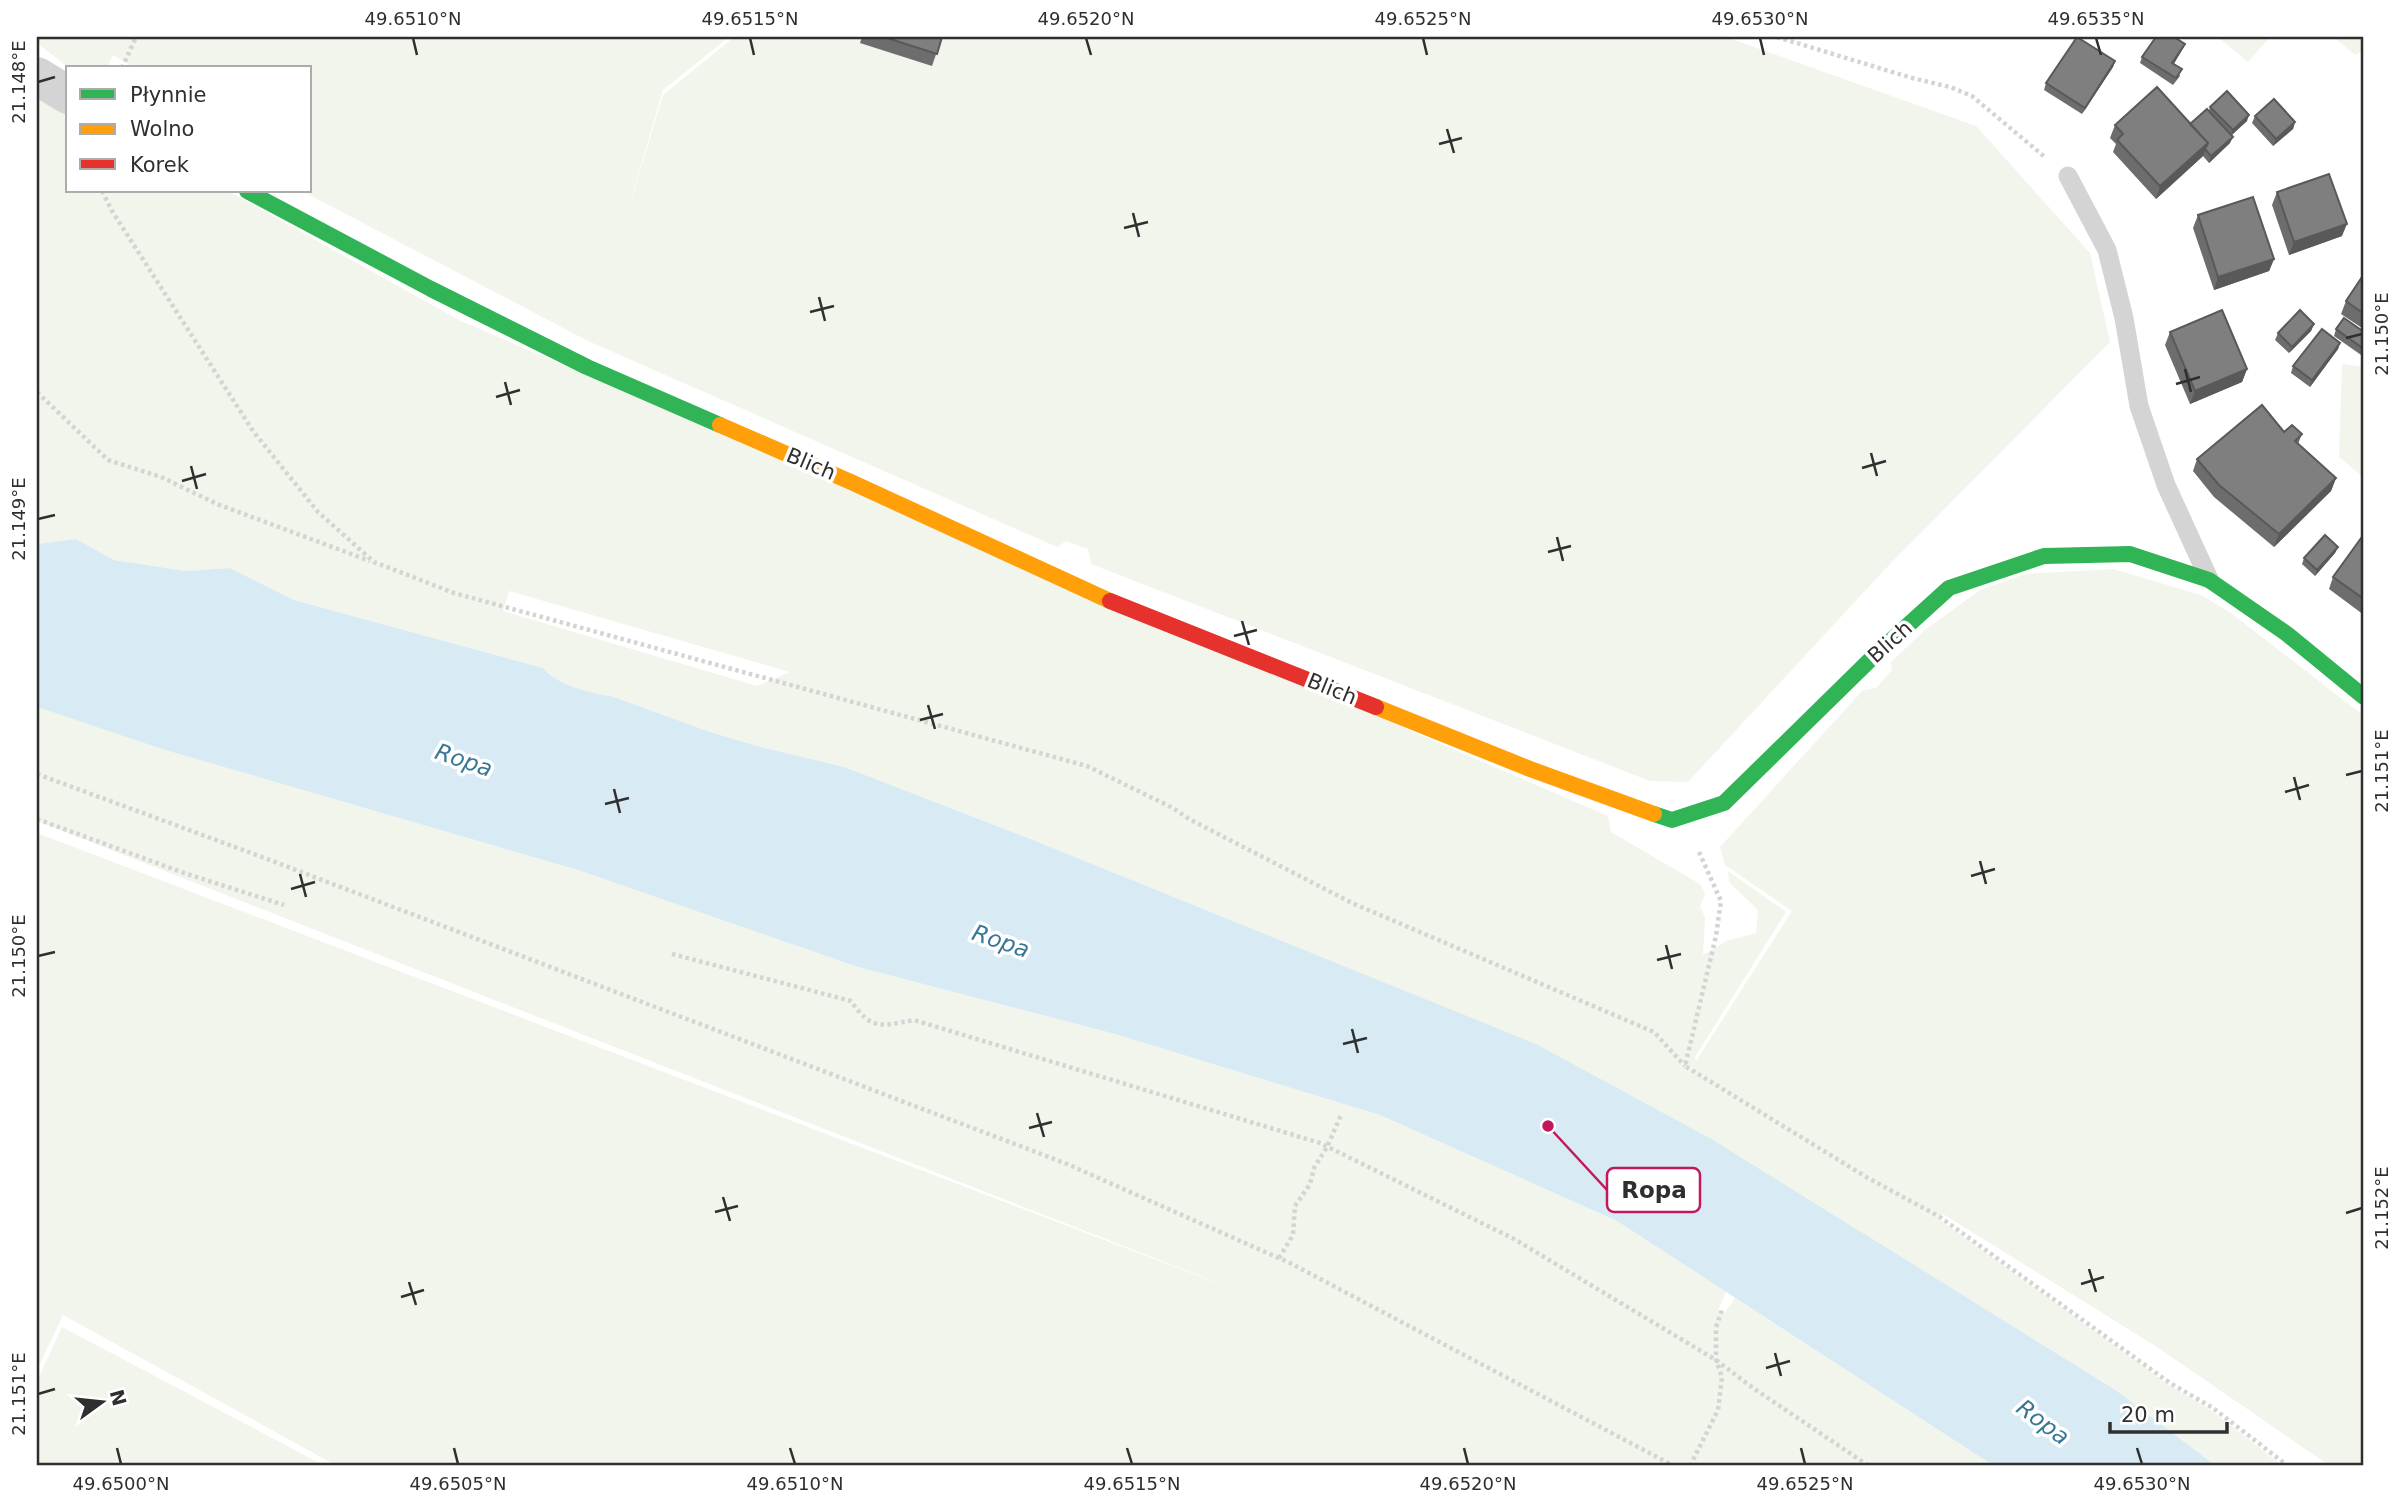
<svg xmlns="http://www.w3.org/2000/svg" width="2401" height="1503" font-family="'DejaVu Sans',sans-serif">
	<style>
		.green { fill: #f1f5ec; fill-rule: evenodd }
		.water { fill: #d8eaf3 }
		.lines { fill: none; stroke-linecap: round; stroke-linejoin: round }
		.path { stroke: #d4d4d4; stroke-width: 4.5; stroke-dasharray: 3.5 3.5; stroke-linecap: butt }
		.lane { stroke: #d4d4d4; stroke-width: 19 }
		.street { stroke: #d4d4d4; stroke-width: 38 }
		.fast { stroke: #30b455; stroke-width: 16 }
		.slow { stroke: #ff9f0a; stroke-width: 16 }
		.jam { stroke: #e5322d; stroke-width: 16 }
		.wall { fill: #6d6d6d }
		.shaded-wall { fill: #595959 }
		.building { fill: #7f7f7f; stroke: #595959; stroke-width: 2 }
		.ticks { fill: none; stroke: #2f2f2f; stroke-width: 2.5 }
		.labels { text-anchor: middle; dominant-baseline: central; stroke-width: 7; stroke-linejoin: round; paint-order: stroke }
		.street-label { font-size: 21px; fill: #2f2f2f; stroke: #fff }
		.water-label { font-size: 23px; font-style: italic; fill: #387796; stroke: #fff }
		.leader { fill: none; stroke: #c2185b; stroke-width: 2.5 }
		.callout-dot { fill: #c2185b; stroke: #fff; stroke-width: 2.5 }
		.callout { fill: #fff; stroke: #c2185b; stroke-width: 2.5 }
		.callout-label { font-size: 23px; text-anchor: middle; font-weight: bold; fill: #2f2f2f }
		.neatline { fill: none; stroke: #2f2f2f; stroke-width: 2.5 }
		.ticks-label { font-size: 18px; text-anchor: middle; fill: #2f2f2f }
	</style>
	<rect width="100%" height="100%" fill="#fff"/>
	<path class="green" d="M37 37H729L663 90 621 234 663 95 734 37H1726L1976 126 2090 253 2110 342 1889 565 1688 782 1650 781 1091 564 1088 549 1066 541 1057 547 588 341 302 191H310V68H135L113 55 107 68H69L37 43Z
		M2218 37H2270L2248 62Z
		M2334 37H2364V50L2355 55Z
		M37 83 68 104V191H228L459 320 1608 816 1611 832 1700 884 1705 894 1700 907 1705 917 1703 955 1726 941 1756 933 1758 910 1729 882 1728 871 1786 912 1695 1057 1696 1061 1792 911 1725 865 1720 847 1863 690 1876 688 1892 670 1891 662 1925 630 1980 590 2025 574 2113 569 2201 595 2231 613 2364 716V1466H2330L2157 1347 1943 1214 1939 1219 2169 1385 2212 1411 2283 1466H2216L2117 1391 1703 1135 1531 1043 1028 838 878 780 844 767 761 747 710 732 611 696C588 693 558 685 543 668L294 600 230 568 186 571 114 560 76 539 37 544ZM509 591 790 672 757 686 503 611Z
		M2342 364 2364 367V478L2339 457Z
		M37 707 162 749 578 870 858 967 1115 1034 1380 1115 1617 1221 1726 1292 1718 1310 1724 1314 1735 1298 1994 1466H337L63 1315 37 1370V833L1259 1299 37 821Z
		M62 1327 325 1466H37V1381Z"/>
	<path class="water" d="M76 539 114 560 186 571 230 568 294 600 543 668C558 685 588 693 611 696L710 732 761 747 844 767 878 780 1028 838 1536 1044 1713 1140 2117 1391 2216 1466H1994L1617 1221 1380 1115 1115 1034 858 967 578 870 162 749 37 707V544Z"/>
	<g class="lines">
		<path class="path" d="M1777 37 1912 78 1950 87 1972 96 2046 158
			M122 68 136 37
			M102 191 112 211 253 431 318 512 374 562 454 593 1087 766 1173 808 1189 819 1352 903 1654 1032 1685 1066
			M37 392 108 460 161 477 217 504 370 561
			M37 774 262 857 1067 1164 1290 1263 1674 1466
			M37 819 184 873 284 905
			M1699 852 1721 901 1716 936 1685 1066 1868 1178 1940 1217 2170 1383 2213 1408 2288 1466
			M672 954 851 1001C872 1031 880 1026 914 1020L1320 1143 1514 1239 1716 1360 1753 1388 1869 1466
			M1279 1258 1293 1235 1295 1206 1310 1184 1314 1168 1327 1147 1341 1115
			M1690 1466 1718 1410 1722 1377 1716 1360V1327L1722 1310"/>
		<path class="lane" d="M2068 176 2107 250 2124 318 2139 406 2166 485 2209 579"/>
		<path class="street" d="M37 76 68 95"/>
		<path class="fast" d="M247 191 431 289 587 367 720 425
			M1654 814 1672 820 1724 803 1874 656 1949 588 2044 556 2130 554 2209 580 2287 634 2364 697"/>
		<path class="slow" d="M720 425 851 482 1110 601
			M1376 707 1530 769 1654 814"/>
		<path class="jam" d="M1110 601 1376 707"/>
	</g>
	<path class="wall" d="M862 37H942L932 66 860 43Z
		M2185 44 2182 50 2174 64 2180 76 2173 85 2140 63 2142 57Z
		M2115 61 2113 67 2082 114 2044 90 2046 83Z
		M2210 107 2247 121 2231 136 2230 143 2209 163 2203 156 2156 199 2113 152 2116 144 2110 138 2115 125 2190 124 2209 111Z
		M2255 116 2295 122 2293 129 2273 146 2252 123Z
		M2277 192 2342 236 2289 255 2272 205Z
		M2198 215 2274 259 2269 271 2214 290 2193 228Z
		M2364 274V357L2334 336 2336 329 2361 330 2362 328 2341 314 2346 301Z
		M2314 324 2311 331 2289 353 2275 340 2278 333Z
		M2170 332 2247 369 2242 382 2190 404 2165 345Z
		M2340 343 2338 349 2310 387 2291 373 2293 366Z
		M2284 432 2302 434 2298 444 2336 478 2331 491 2274 547 2214 497 2193 471 2197 459Z
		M2364 534V615L2329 589 2333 577Z
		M2338 547 2335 553 2315 576 2302 564 2304 558Z"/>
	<path class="shaded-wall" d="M2185 44 2182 50 2170 69 2172 63Z
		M2115 61 2113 67 2082 114 2085 108Z
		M2249 115 2247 121 2230 136 2233 130Z
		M2295 122 2293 129 2273 146 2276 139Z
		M2233 137 2230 143 2209 163 2211 156Z
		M2208 143 2203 156 2156 199 2160 186Z
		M2347 224 2342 236 2289 255 2294 242Z
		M2274 259 2269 271 2214 290 2218 277Z
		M2314 324 2311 331 2289 353 2292 347Z
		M2340 343 2338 349 2310 387 2312 380Z
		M2247 369 2242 382 2190 404 2195 391Z
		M2336 478 2331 491 2274 547 2279 534Z
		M2338 547 2335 553 2315 576 2317 570Z"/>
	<path class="building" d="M884 37H942L937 54Z
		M2077 37 2115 61 2085 108 2046 83Z
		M2156 37H2174L2185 44 2172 63 2182 69 2176 78 2142 57Z
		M2157 87 2208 143 2160 186 2117 140 2123 134 2115 125Z
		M2227 91 2249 115 2233 130 2210 107Z
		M2274 99 2295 122 2276 139 2255 116Z
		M2207 109 2233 137 2211 156 2205 149 2208 143 2190 124Z
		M2329 174 2347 224 2294 242 2277 192Z
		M2253 197 2274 259 2218 277 2198 215Z
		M2364 274V314L2346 301Z
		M2222 310 2247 369 2195 391 2170 332Z
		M2300 310 2314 324 2292 347 2278 333Z
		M2344 318 2364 332V349L2336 329Z
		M2322 329 2340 343 2312 380 2293 366Z
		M2262 405 2284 432 2292 425 2302 434 2295 441 2336 478 2279 534 2219 485 2197 459Z
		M2364 534V599L2333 577Z
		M2325 535 2338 547 2317 570 2304 558Z"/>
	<path class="ticks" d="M413 38 417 55M750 38 754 55M1086 38 1091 55M1423 38 1427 55M1760 38 1764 55M2096 38 2101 55M38 82 55 77M1447 129 1454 153M1439 144 1462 138M1133 213 1139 237M1124 228 1148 222M819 297 825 321M810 312 834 306M2346 338 2362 334M2185 369 2191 392M505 382 511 405M2176 384 2200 377M496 397 520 390M1871 453 1877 476M191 466 197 489M1862 468 1886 461M182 481 206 474M38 519 55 515M1557 537 1563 561M1548 552 1571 546M1242 621 1249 645M1234 636 1257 630M928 705 935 729M920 720 943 714M2346 775 2362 771M2294 777 2300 800M614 789 620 813M2285 792 2309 785M605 804 629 798M1980 861 1986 884M300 874 306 897M1971 876 1995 869M291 889 315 882M1666 945 1672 969M38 956 55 952M1657 960 1681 954M1352 1029 1358 1053M1343 1044 1367 1038M1037 1113 1044 1137M1029 1128 1052 1122M723 1197 730 1221M715 1212 738 1206M2346 1213 2362 1208M2089 1269 2096 1292M409 1282 416 1305M2081 1284 2104 1277M401 1297 424 1290M1775 1353 1781 1376M1766 1368 1790 1361M38 1394 55 1389M117 1448 121 1464M454 1448 458 1464M790 1448 795 1464M1127 1448 1132 1464M1464 1448 1468 1464M1801 1448 1805 1464M2137 1448 2142 1464"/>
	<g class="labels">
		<g class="street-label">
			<text transform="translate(811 464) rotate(23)">Blich</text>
			<text transform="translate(1890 642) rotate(-42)">Blich</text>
			<text transform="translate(1332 689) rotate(22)">Blich</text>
		</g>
		<g class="water-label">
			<text transform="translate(464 760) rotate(19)">Ropa</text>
			<text transform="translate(1001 941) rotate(19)">Ropa</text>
			<text transform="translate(2043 1422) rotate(37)">Ropa</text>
		</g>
	</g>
	<path class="leader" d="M1548 1126L1607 1190"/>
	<circle class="callout-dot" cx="1548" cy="1126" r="7"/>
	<rect class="callout" x="1607" y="1168" width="93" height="44" rx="7"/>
	<g class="callout-label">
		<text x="1654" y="1198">Ropa</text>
	</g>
	<rect width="2401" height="1503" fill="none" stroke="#ffffff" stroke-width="77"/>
	<rect x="66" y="66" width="245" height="126" fill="#ffffff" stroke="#acacac" stroke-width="2"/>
	<rect x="80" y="89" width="35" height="10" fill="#30b455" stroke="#acacac" stroke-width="2"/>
	<text x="130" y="102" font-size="21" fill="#2f2f2f">Płynnie</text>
	<rect x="80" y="124" width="35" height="10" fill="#ff9f0a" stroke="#acacac" stroke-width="2"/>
	<text x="130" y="136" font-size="21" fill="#2f2f2f">Wolno</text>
	<rect x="80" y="159" width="35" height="10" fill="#e5322d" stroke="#acacac" stroke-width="2"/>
	<text x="130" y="172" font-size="21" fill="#2f2f2f">Korek</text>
	<g transform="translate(102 1402) rotate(75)" stroke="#ffffff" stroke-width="5" paint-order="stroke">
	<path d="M0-5L12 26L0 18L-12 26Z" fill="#2f2f2f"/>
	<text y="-10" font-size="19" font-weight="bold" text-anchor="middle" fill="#2f2f2f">N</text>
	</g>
	<path d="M2110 1422v10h117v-10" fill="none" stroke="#2f2f2f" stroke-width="3.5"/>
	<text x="2121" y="1422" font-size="21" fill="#2f2f2f" stroke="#ffffff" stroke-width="5" paint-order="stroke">20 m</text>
	<rect x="38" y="38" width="2324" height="1426" class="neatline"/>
	<g class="ticks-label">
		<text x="413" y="25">49.6510°N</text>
		<text x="750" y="25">49.6515°N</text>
		<text x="1086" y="25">49.6520°N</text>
		<text x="1423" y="25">49.6525°N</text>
		<text x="1760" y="25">49.6530°N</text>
		<text x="2096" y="25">49.6535°N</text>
		<text transform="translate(19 82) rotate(-90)" y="6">21.148°E</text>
		<text transform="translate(2382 334) rotate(-90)" y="6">21.150°E</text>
		<text transform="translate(19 519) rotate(-90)" y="6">21.149°E</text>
		<text transform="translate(2382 771) rotate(-90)" y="6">21.151°E</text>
		<text transform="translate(19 956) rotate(-90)" y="6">21.150°E</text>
		<text transform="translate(2382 1208) rotate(-90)" y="6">21.152°E</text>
		<text transform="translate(19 1394) rotate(-90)" y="6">21.151°E</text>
		<text x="121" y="1490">49.6500°N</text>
		<text x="458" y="1490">49.6505°N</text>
		<text x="795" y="1490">49.6510°N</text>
		<text x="1132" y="1490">49.6515°N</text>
		<text x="1468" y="1490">49.6520°N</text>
		<text x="1805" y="1490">49.6525°N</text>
		<text x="2142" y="1490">49.6530°N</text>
	</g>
</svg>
